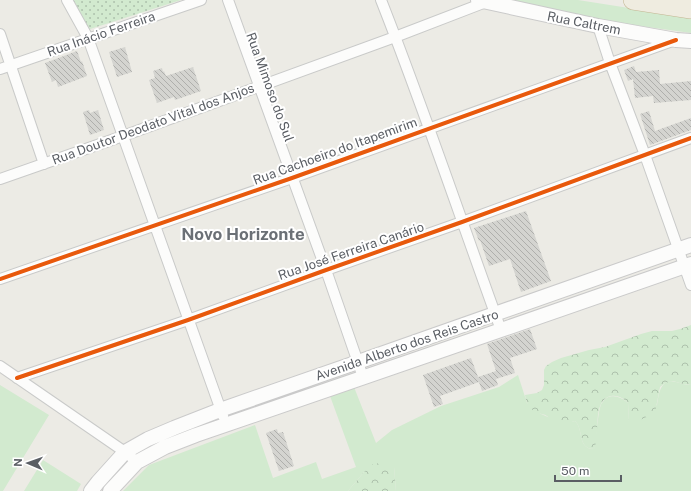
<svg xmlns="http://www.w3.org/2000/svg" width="691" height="491" font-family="'Public Sans',sans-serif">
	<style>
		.grass { fill: #d2eacf }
		.forest { fill: url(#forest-crowns) }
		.park { fill: url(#park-dots) }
		.building { fill: url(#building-back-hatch) }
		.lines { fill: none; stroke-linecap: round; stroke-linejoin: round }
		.street-casing { stroke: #c9cac9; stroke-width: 12 }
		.secondary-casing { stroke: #cacaca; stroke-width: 16 }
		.highway-casing { stroke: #c3b692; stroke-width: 20 }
		.street { stroke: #fcfcfb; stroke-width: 10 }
		.secondary { stroke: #fcfcfb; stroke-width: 14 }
		.highway { stroke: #efece0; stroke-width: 19 }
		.cycleway-casing { stroke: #fff; stroke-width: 6 }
		.cycleway { stroke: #e8590c; stroke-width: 4 }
		.labels { text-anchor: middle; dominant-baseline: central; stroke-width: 4; stroke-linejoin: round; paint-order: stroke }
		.street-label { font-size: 13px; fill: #5a5e64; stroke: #fff }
		.district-label { font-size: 17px; font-weight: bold; fill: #6b7076; stroke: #fff }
	</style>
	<defs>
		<pattern id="forest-crowns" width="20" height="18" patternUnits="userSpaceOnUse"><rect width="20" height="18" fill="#d2eacf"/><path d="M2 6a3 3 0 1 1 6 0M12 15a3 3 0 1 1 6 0" fill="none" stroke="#adc1ac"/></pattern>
		<pattern id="park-dots" width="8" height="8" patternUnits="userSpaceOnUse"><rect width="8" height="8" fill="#d2eacf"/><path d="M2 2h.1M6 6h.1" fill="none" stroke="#adc1ac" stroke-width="1.8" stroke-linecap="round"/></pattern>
		<pattern id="building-back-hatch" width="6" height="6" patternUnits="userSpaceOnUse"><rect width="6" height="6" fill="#d4d4d0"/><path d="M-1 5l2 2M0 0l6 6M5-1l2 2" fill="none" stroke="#afafac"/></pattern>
	</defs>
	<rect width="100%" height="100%" fill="#ecebe5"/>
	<path class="grass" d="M513 0H578L648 11 691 16V33L590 19Z
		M518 375 527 403 541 414 548 417 571 422 575 421C584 429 577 449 594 449 596 437 597 424 599 412 600 409 600 405 602 403 608 392 621 396 628 403L629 421 657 405C659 394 660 378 676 382 681 383 685 385 691 385V491H396L394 467 364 472 348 491H123L149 465 255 425 273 478 316 462 322 479 356 467 330 396 354 387 376 443 392 430 441 406 499 387Z
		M0 385 49 415 3 491H0Z
		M43 460 81 484 77 491H24Z"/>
	<path class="forest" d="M691 325V385L683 384 673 381 665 383 660 387 655 413 638 421 629 422 628 403C623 398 618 395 611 396 591 400 601 436 594 449 577 449 584 429 575 421 570 422 565 426 560 425 554 425 551 419 547 416 544 414 541 414 538 413 530 410 526 403 525 395L537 393 542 390 544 385V370L546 366 552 362 561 358 589 350 605 347 641 334 652 331H672L680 329Z
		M387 462 394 467 396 491H348L364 472 373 464Z"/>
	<path class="park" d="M71 0H181L87 30Z"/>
	<path class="building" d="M125 47 132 72 117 77 109 52Z
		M77 51 81 62 82 61 87 76 58 87 56 80 52 82 45 63Z
		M634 66 636 72 659 70 660 84 691 81V100L654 103 653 96 635 98 633 79 628 81 624 70Z
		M193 67 201 91 175 100 174 97 157 103 149 80 155 78 153 71 162 68 163 72 164 71 166 76Z
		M89 110 90 113 98 110 104 130 90 135 83 112Z
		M649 111 655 131 691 118V130L650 145 640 114Z
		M526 211 551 281 521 292 510 259 489 266 480 240 479 241 474 228Z
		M530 329 537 349 510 358 515 373 496 379 498 385 482 391 479 382 440 396 443 404 434 407 423 375 471 358 478 377 496 371 487 344Z
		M277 429 278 433 283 432 294 466 279 471 266 433Z"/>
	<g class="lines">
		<g class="street-casing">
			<path id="street" d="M67 0 88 38 223 416
				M228 0 326 270 363 377
				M381 0C424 109 461 220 501 330
				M598 26 610 63 645 155 691 285
				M0 34 44 164
				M0 69 201 0
				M0 179 123 136 395 37 486 2
				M0 279 292 178 675 40
				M0 366 125 452 137 462
				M17 378 188 320 326 270 462 222 691 138"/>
		</g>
		<g class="secondary-casing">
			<path id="secondary" d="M478 0 598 26 676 40 691 41
				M91 491 98 482 125 452 148 439 174 428 220 410 358 362 691 245
				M110 491 137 462 165 447 196 435 501 330 691 264"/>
		</g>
		<g class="highway-casing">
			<path id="highway" d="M633 0 691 9"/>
		</g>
		<use href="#street" class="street"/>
		<use href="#secondary" class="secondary"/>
		<use href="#highway" class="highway"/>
		<g class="cycleway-casing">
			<path id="cycleway" d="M0 279 292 178 676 40
				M17 378 188 320 326 270 462 222 691 138"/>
		</g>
		<use href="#cycleway" class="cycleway"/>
	</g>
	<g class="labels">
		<g class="street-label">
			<text transform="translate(584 23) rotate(11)">Rua Caltrem</text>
			<text transform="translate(101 34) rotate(-19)">Rua Inácio Ferreira</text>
			<text transform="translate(270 87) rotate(70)">Rua Mimoso do Sul</text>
			<text transform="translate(153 124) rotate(-20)">Rua Doutor Deodato Vital dos Anjos</text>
			<text transform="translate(335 151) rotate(-20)">Rua Cachoeiro do Itapemirim</text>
			<text transform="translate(351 251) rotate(-19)">Rua José Ferreira Canário</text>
			<text transform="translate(407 345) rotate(-19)">Avenida Alberto dos Reis Castro</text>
		</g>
		<g class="district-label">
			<text x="243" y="234">Novo Horizonte</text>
		</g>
	</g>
	<g transform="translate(28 463) rotate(272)" stroke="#ffffff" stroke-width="3" paint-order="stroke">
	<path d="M0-3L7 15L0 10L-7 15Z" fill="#5a5e64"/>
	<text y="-6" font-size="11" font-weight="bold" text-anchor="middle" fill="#5a5e64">N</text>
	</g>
	<path d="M555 475v6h66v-6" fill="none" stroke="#5a5e64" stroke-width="2"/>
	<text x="561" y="475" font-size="12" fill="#5a5e64" stroke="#ffffff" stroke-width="3" paint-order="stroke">50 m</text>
</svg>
